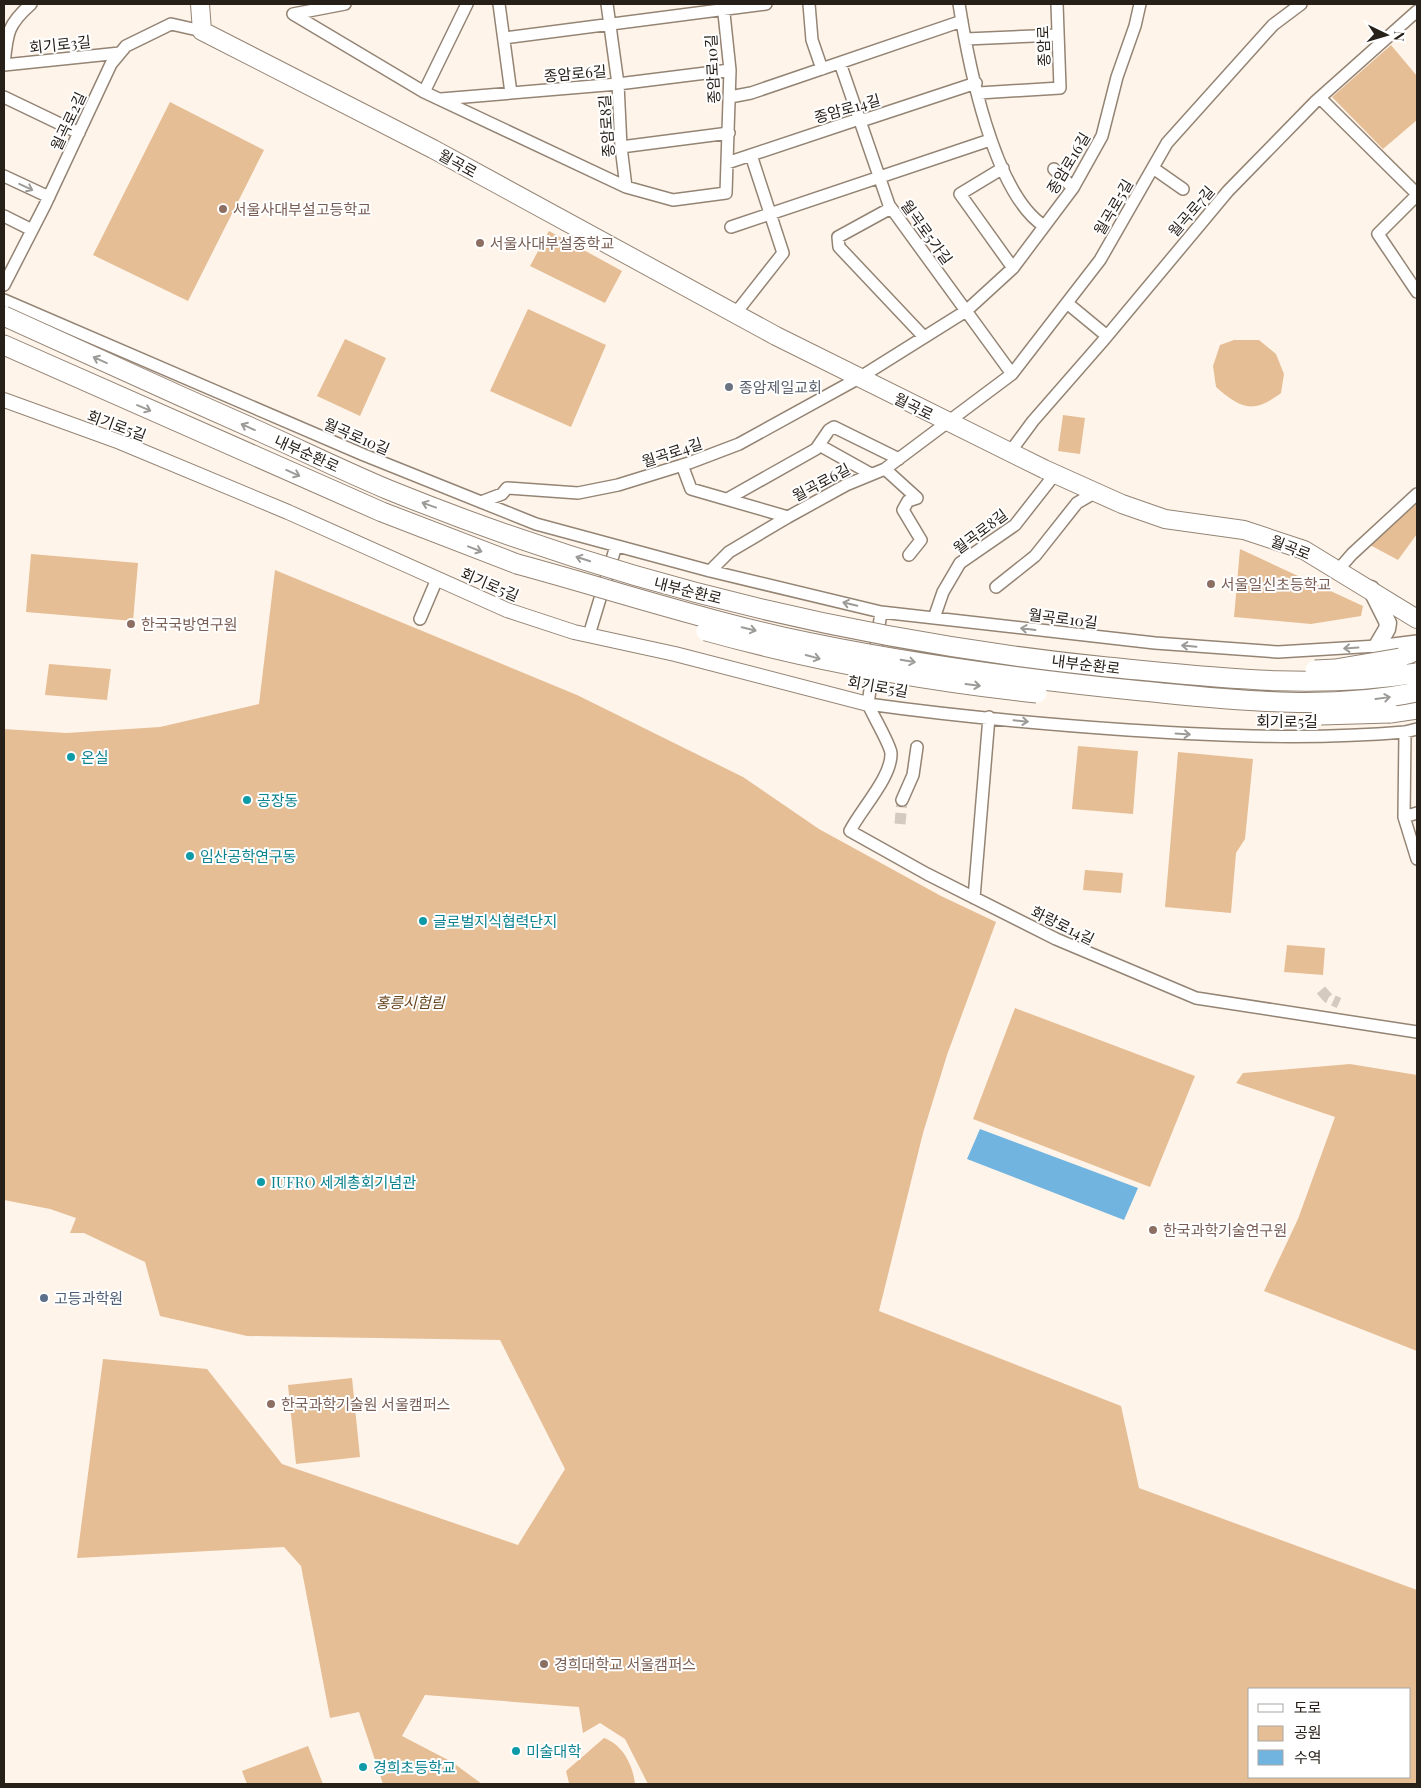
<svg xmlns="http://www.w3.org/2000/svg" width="1421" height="1788" font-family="'Playfair Display','Noto Sans KR',serif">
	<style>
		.green { fill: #e6be95; fill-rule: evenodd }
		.water { fill: #71b4e0 }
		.pier { fill: #fff4ea }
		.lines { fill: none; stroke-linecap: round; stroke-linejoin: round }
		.minor-tunnel { stroke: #d4cac0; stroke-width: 11; stroke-dasharray: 11 5.5; stroke-linecap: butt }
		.minor-casing { stroke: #948474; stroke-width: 14 }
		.tertiary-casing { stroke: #948474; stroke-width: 16 }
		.secondary-casing { stroke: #948474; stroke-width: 19 }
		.primary-casing { stroke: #948474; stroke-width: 20 }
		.trunk-casing { stroke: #948474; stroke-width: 21 }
		.minor { stroke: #fff; stroke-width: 11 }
		.tertiary { stroke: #fff; stroke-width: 14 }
		.secondary { stroke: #fff; stroke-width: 16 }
		.primary { stroke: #fff; stroke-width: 18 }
		.trunk { stroke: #fff; stroke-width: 19 }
		.trunk-bridge-casing { stroke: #948474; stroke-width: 21; stroke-linecap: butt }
		.trunk-bridge { stroke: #fff; stroke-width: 19 }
		.oneway { stroke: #9d9b98 }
		.education-dot { fill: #8d6e63; stroke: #fff; stroke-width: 2 }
		.worship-dot { fill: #6b7280; stroke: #fff; stroke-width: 2 }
		.culture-dot { fill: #0f9aa8; stroke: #fff; stroke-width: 2 }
		.service-dot { fill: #5c6f8a; stroke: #fff; stroke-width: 2 }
		.labels { text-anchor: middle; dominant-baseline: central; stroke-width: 4; stroke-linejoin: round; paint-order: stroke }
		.street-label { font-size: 15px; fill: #262019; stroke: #fff }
		.education-label { font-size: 15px; fill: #785e54; stroke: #fff; text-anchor: start }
		.worship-label { font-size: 15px; fill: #5b616d; stroke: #fff; text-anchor: start }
		.culture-label { font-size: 15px; fill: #0d838f; stroke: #fff; text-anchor: start }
		.park-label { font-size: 15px; font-style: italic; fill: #69451d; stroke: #fff }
		.service-label { font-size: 15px; fill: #4e5e75; stroke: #fff; text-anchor: start }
	</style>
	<rect width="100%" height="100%" fill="#fff4ea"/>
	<path class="green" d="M1391 45 1417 76V120L1383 149 1332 97Z
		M170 102 264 150 188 301 93 255Z
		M549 231 622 271 605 303 530 266Z
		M528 309 606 345 571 427 490 391Z
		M345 339 386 358 360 416 317 396Z
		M1234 340H1259L1276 354 1284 374 1281 393C1253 414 1241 409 1216 387L1213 366 1220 345Z
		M1063 415 1085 418 1080 454 1058 451Z
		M1417 503V534L1398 560 1370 545Z
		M1240 549 1363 606 1361 616 1311 624 1234 617Z
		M31 554 138 563 133 621 26 612Z
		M275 570 577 695 743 777 819 829 941 896 996 922 947 1055 923 1133 879 1311 1121 1406 1139 1488 1417 1590V1784H648L625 1739 600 1723 583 1733 579 1707 425 1695 402 1736 452 1762 482 1784H383L359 1712 330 1718 301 1566 284 1547 77 1558 103 1359 207 1369 282 1464 518 1545 565 1469 500 1340 247 1336 160 1316 145 1262 84 1233H70L76 1218 50 1209 4 1200V729L66 733 160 727 259 704ZM1250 1689H1410V1777H1250Z
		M49 664 111 669 107 700 45 695Z
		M1078 746 1138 751 1133 814 1072 809Z
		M1178 752 1253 759 1245 839 1236 853 1231 913 1165 907Z
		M1085 870 1123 873 1121 893 1083 890Z
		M1287 945 1325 948 1323 975 1284 972Z
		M1015 1008 1195 1076 1150 1187 973 1119Z
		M1350 1064 1417 1075V1351L1264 1291 1298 1219 1335 1117 1236 1083 1243 1073Z
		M352 1378 360 1457 296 1464 288 1385Z
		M604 1738C623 1745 633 1765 635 1784H557L569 1783 566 1771Z
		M308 1746 323 1784H247L242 1771Z"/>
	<path class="water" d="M980 1129 1138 1188 1124 1220 967 1159Z"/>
	<path class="pier" d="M4 328 459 527 546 558 608 577 1151 680 1245 691 1313 688 1417 679V690L1244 700 876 654 542 570 4 345Z"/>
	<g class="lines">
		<path class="minor-tunnel" d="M900 824 902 800
			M1321 990 1328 998 1339 1003"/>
		<g class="minor-casing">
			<path id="minor" d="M345 4 293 14 424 92 626 187 673 200 726 193 730 70 723 4
				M499 4 511 93
				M607 4 618 84 621 147 626 187
				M809 4 812 40 822 69
				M959 4C968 61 993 193 1044 226
				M504 38 766 4
				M966 39 1058 35
				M840 63 889 205 1012 374
				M4 65 120 53
				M4 65C7 34 7 25 31 4
				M424 92 467 4
				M979 93 1060 88 1057 4
				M4 97 79 133
				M730 97 751 93 962 21
				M1320 98 1417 194
				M441 99 618 84 730 70
				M621 147 729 133
				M727 163 859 119H867L976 83
				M1003 168 960 194 1013 268
				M1153 168 1183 189
				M1054 169 1073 188
				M4 176 49 197
				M1417 195 1378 234 1417 292
				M891 208 838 237 839 247 924 337
				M4 216 32 230
				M731 227 990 140
				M4 285 45 205 111 64 126 46 171 24 202 31
				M4 300 364 455 536 524 710 571 881 612 1155 643 1278 652 1377 646 1417 641
				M1067 303 1107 336
				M735 314 783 253 751 155
				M819 445 871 474
				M1010 452 1033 421 1102 342 1228 191 1316 101 1417 11
				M682 465 691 489 788 517 846 485 885 469 1012 374 1100 260 1167 143 1273 25 1301 4
				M885 469 917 498 908 501 903 510 921 540 909 555
				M729 498 816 449 829 430 834 427 899 459
				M481 502 502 494 507 488 578 493 618 485 689 463 739 444 859 378 966 311 1013 268 1073 188 1102 136 1117 77 1135 26 1140 4
				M1338 570 1352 554 1417 494
				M710 571 729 552 788 517
				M996 587 1035 556 1077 503 1096 492
				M934 618 943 592 960 563 1015 525 1055 474
				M420 619 437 579
				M589 635 616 546
				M868 704C872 714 890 744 891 753 892 777 861 809 850 831L927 874 1056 939 1196 998 1417 1032
				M868 704C954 716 1041 724 1128 730 1223 736 1310 740 1405 732L1417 729
				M868 704 881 612
				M1405 732 1404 817 1417 859
				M902 800 913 775 917 747
				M1404 817 1417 813
				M974 898 989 717"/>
		</g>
		<g class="tertiary-casing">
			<path id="tertiary" d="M4 400 120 442 288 512 507 610 574 632 675 654 868 704"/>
		</g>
		<g class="secondary-casing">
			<path id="secondary" d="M1371 589 1388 623 1387 629 1377 646"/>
		</g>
		<g class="primary-casing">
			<path id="primary" d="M200 4 202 31 433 149 776 336 1044 469 1122 504 1165 519 1244 530 1304 550 1417 619"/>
		</g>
		<g class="trunk-casing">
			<path id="trunk" d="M4 345 382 512 517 564
				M1400 658 1417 650
				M1390 713 1417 709"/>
		</g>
		<use href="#minor" class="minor"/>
		<use href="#tertiary" class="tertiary"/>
		<use href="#secondary" class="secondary"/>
		<use href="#primary" class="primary"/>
		<use href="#trunk" class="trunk"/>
		<g class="trunk-bridge-casing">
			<path id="trunk-bridge" d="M4 316C89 355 175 394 261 432 303 451 346 472 389 490 618 583 861 642 1107 667 1212 677 1312 690 1417 673
				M517 564C606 588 693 617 783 637 902 663 1022 679 1142 691 1235 700 1325 711 1417 692
				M706 631C814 661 925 681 1037 693
				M1315 670 1335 669 1400 658
				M1321 715 1390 713"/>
		</g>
		<use href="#trunk-bridge" class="trunk-bridge"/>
	</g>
	<defs><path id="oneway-shaft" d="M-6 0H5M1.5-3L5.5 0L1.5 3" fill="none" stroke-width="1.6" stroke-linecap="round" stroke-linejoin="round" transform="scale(1.25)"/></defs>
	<g class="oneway">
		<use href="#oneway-shaft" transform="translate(26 187) rotate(25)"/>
		<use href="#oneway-shaft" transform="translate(100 360) rotate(-156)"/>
		<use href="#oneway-shaft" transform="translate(144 408) rotate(23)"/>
		<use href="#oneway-shaft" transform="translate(248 427) rotate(-156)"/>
		<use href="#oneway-shaft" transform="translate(293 473) rotate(24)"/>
		<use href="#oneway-shaft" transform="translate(429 505) rotate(-160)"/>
		<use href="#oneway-shaft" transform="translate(475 549) rotate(21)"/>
		<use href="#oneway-shaft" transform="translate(583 559) rotate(-162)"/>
		<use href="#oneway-shaft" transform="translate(850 604) rotate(-167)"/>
		<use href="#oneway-shaft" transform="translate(749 629) rotate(14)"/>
		<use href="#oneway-shaft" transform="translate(1028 629) rotate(-173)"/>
		<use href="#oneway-shaft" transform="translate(1189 646) rotate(-175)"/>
		<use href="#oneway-shaft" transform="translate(1351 648) rotate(176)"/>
		<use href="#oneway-shaft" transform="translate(813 657) rotate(15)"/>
		<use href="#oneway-shaft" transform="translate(908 661) rotate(10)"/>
		<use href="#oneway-shaft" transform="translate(973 685) rotate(7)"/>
		<use href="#oneway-shaft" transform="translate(1383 698) rotate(-8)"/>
		<use href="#oneway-shaft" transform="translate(1021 721) rotate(6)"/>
		<use href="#oneway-shaft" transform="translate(1183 734) rotate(4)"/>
	</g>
	<g class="education-dot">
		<circle cx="223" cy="209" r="5"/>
		<circle cx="480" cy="243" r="5"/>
		<circle cx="1211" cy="584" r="5"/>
		<circle cx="131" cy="624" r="5"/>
		<circle cx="1153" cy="1230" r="5"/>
		<circle cx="271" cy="1404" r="5"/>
		<circle cx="544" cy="1664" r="5"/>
	</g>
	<circle class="worship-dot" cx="729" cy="387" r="5"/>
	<g class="culture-dot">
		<circle cx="71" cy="757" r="5"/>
		<circle cx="247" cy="800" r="5"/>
		<circle cx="190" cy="856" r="5"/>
		<circle cx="423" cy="921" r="5"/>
		<circle cx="261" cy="1182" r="5"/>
		<circle cx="516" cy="1751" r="5"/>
		<circle cx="363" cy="1767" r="5"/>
	</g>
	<circle class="service-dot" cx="44" cy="1298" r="5"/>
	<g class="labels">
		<g class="street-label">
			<text transform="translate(60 44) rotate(-6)">회기로3길</text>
			<text transform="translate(1043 46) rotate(-92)">종암로</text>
			<text transform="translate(712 69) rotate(-93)">종암로10길</text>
			<text transform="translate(575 73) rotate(-5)">종암로6길</text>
			<text transform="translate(847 108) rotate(-16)">종암로14길</text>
			<text transform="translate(68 121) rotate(-65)">월곡로2길</text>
			<text transform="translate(606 126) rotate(-94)">종암로8길</text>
			<text transform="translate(458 163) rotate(29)">월곡로</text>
			<text transform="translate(1068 163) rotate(-59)">종암로16길</text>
			<text transform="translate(1113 207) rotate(-60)">월곡로5길</text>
			<text transform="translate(1191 211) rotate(-49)">월곡로7길</text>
			<text transform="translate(927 232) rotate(54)">월곡로5가길</text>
			<text transform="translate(914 406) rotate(26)">월곡로</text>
			<text transform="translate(117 425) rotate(20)">회기로5길</text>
			<text transform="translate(357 436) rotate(23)">월곡로10길</text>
			<text transform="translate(672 452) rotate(-18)">월곡로4길</text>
			<text transform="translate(307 453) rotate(24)">내부순환로</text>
			<text transform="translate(821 482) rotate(-28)">월곡로6길</text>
			<text transform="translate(980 531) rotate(-37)">월곡로8길</text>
			<text transform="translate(1291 547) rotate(21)">월곡로</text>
			<text transform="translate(490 584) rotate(23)">회기로5길</text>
			<text transform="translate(688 590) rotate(14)">내부순환로</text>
			<text transform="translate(1063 618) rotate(7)">월곡로10길</text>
			<text transform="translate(1086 664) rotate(7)">내부순환로</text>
			<text transform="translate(878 686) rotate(10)">회기로5길</text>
			<text x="1287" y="721">회기로5길</text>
			<text transform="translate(1063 925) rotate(26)">화랑로14길</text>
		</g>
		<g class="education-label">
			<text x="233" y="209">서울사대부설고등학교</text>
			<text x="490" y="243">서울사대부설중학교</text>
			<text x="1221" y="584">서울일신초등학교</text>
			<text x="141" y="624">한국국방연구원</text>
			<text x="1163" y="1230">한국과학기술연구원</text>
			<text x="281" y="1404">한국과학기술원 서울캠퍼스</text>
			<text x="554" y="1664">경희대학교 서울캠퍼스</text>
		</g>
		<g class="worship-label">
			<text x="739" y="387">종암제일교회</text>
		</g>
		<g class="culture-label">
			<text x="81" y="757">온실</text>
			<text x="257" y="800">공장동</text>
			<text x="200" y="856">임산공학연구동</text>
			<text x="433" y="921">글로벌지식협력단지</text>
			<text x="271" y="1182">IUFRO 세계총회기념관</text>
			<text x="526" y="1751">미술대학</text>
			<text x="373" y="1767">경희초등학교</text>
		</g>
		<g class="park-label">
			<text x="410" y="1002">홍릉시험림</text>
		</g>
		<g class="service-label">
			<text x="54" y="1298">고등과학원</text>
		</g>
	</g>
	<rect width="1421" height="1788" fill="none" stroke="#262019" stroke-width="10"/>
	<rect x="1248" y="1688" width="162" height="90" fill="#ffffff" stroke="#a8a6a3"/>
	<rect x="1258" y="1704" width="25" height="8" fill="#ffffff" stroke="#a8a6a3"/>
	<text x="1294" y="1713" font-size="15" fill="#262019">도로</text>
	<rect x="1258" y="1726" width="25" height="15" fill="#e6be95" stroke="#a8a6a3"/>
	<text x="1294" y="1738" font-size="15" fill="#262019">공원</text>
	<rect x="1258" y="1750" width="25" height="15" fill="#71b4e0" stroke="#a8a6a3"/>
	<text x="1294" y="1763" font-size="15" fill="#262019">수역</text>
	<g transform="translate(1386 35) rotate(95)" stroke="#ffffff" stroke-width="4" paint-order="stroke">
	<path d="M0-4L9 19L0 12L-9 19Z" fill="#262019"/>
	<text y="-8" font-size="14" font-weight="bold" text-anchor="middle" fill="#262019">N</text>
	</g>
</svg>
